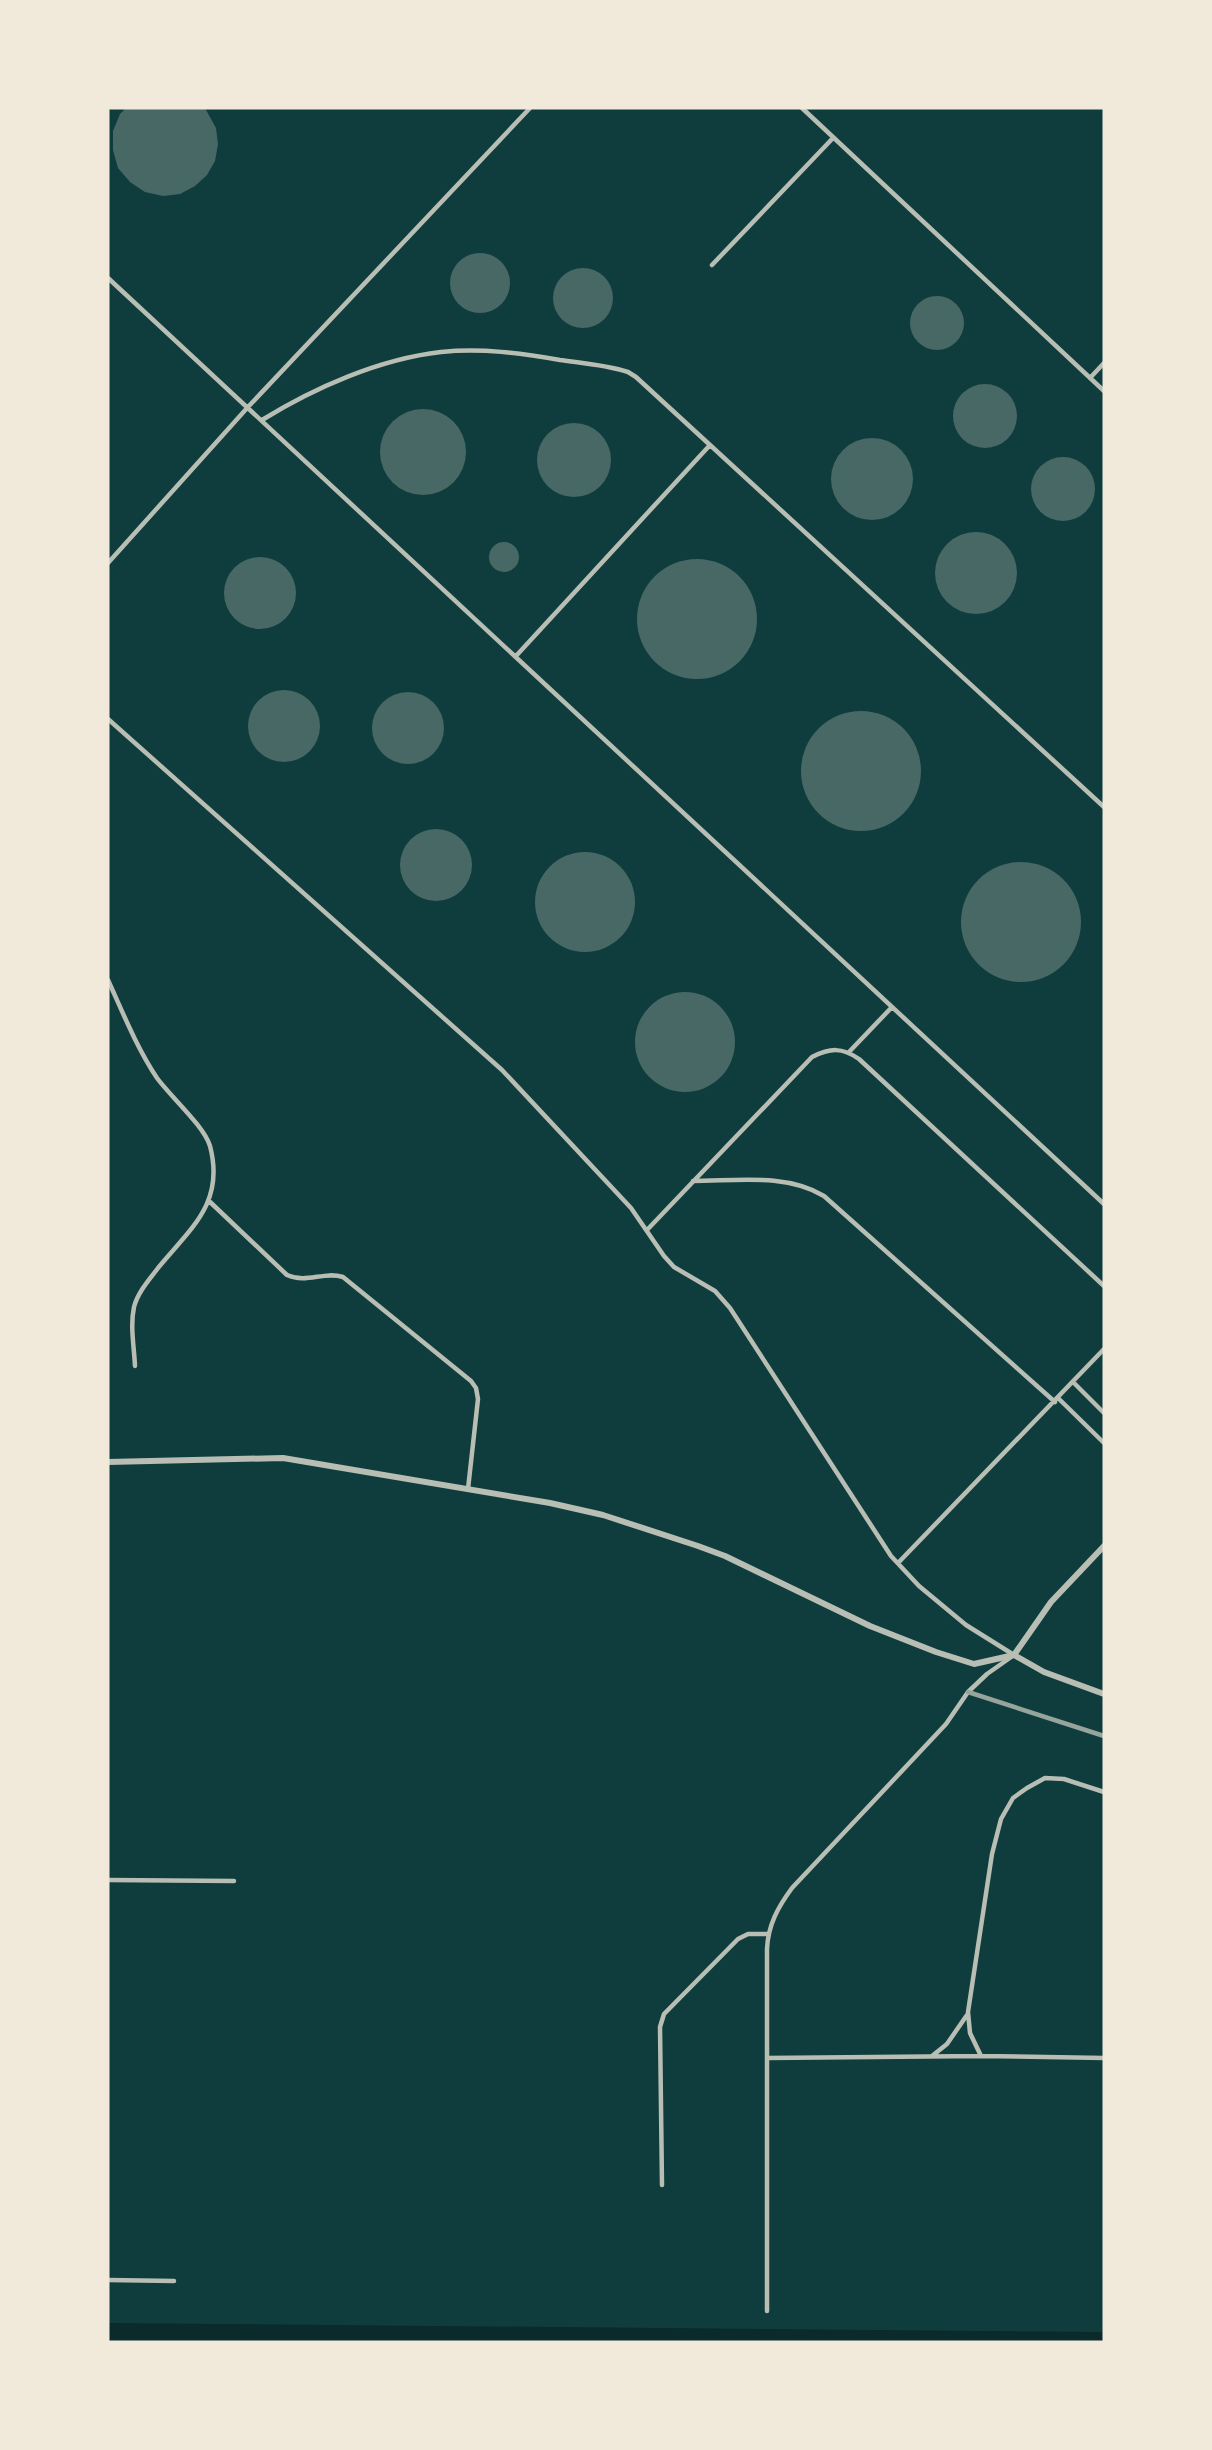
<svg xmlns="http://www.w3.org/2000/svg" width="1212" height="2450" font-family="Bitter,serif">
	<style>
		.water { fill: #0a2a2b }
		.building { fill: #486865 }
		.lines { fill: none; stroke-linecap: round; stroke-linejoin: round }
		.service { stroke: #b8beb3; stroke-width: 4.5 }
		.minor { stroke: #b8beb3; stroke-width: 6 }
		.rail { stroke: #97a49c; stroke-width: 4.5 }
	</style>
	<rect width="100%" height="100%" fill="#0f3d3e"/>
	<path class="water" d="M108 2323 1104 2332V2342H108Z"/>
	<path class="building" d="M126 108H205L216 128 218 144 215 161 207 175 195 186 180 194 163 196 145 192 130 182 118 168 113 150V131L120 114Z
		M450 283a30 30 0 1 1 60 0a30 30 0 1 1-60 0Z
		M553 298a30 30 0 1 1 60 0a30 30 0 1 1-60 0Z
		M910 323a27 27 0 1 1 54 0a27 27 0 1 1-54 0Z
		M953 416a32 32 0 1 1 64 0a32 32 0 1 1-64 0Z
		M380 452a43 43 0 1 1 86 0a43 43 0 1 1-86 0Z
		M537 460a37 37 0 1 1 74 0a37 37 0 1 1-74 0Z
		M831 479a41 41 0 1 1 82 0a41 41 0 1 1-82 0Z
		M1031 489a32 32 0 1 1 64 0a32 32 0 1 1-64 0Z
		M935 573a41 41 0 1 1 82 0a41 41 0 1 1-82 0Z
		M489 557a15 15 0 1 1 30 0a15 15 0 1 1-30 0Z
		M224 593a36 36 0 1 1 72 0a36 36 0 1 1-72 0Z
		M637 619a60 60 0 1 1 120 0a60 60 0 1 1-120 0Z
		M248 726a36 36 0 1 1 72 0a36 36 0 1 1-72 0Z
		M372 728a36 36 0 1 1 72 0a36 36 0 1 1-72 0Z
		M801 771a60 60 0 1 1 120 0a60 60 0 1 1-120 0Z
		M400 865a36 36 0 1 1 72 0a36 36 0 1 1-72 0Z
		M535 902a50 50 0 1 1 100 0a50 50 0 1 1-100 0Z
		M961 922a60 60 0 1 1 120 0a60 60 0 1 1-120 0Z
		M635 1042a50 50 0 1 1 100 0a50 50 0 1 1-100 0Z"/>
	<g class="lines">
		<path class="service" d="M802 108 1104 391
			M712 265 833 138
			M108 278 1104 1204
			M1090 378 1104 363
			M262 420C314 388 379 359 441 352 482 348 521 353 560 360 582 363 607 365 628 372L636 377 1104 807
			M108 563 248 407 530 108
			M516 656 710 445
			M108 719 502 1070 631 1208 664 1256 674 1267 715 1291 730 1308 891 1556 919 1586 966 1625 1014 1655 987 1674 968 1692 946 1724 792 1888C778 1907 768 1925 767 1949V2311
			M108 980C123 1013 137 1048 157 1078 170 1096 204 1126 210 1146 225 1203 191 1228 158 1268 149 1280 138 1292 134 1307 130 1326 134 1346 135 1366
			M849 1052 892 1007
			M693 1181C736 1181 786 1173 824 1196L1055 1402
			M209 1201 287 1275C307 1284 323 1271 343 1277L471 1381 476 1388 478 1399 468 1489
			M647 1230 812 1057C830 1048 842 1047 859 1059L1104 1286
			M1073 1382 1104 1413
			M1058 1398 1104 1443
			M898 1563 1104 1349
			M108 1880 234 1881
			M932 2056 947 2044 967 2015
			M981 2056 970 2033 968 2012 992 1854 1001 1819 1013 1798 1027 1788 1045 1778 1064 1779 1104 1792
			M767 2058 981 2056 1104 2058
			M662 2185 660 2027 664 2014 738 1939 748 1934H768
			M108 2280 174 2281"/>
		<path class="minor" d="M108 1462 283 1458 550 1503 603 1515 698 1546 725 1556 870 1626 936 1652 974 1664 1014 1655 1044 1672 1104 1694
			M1014 1655 1051 1602 1104 1546"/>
		<path class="rail" d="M968 1692 1104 1736"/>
	</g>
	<rect width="1212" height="2450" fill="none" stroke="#f1e9da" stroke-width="219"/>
</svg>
